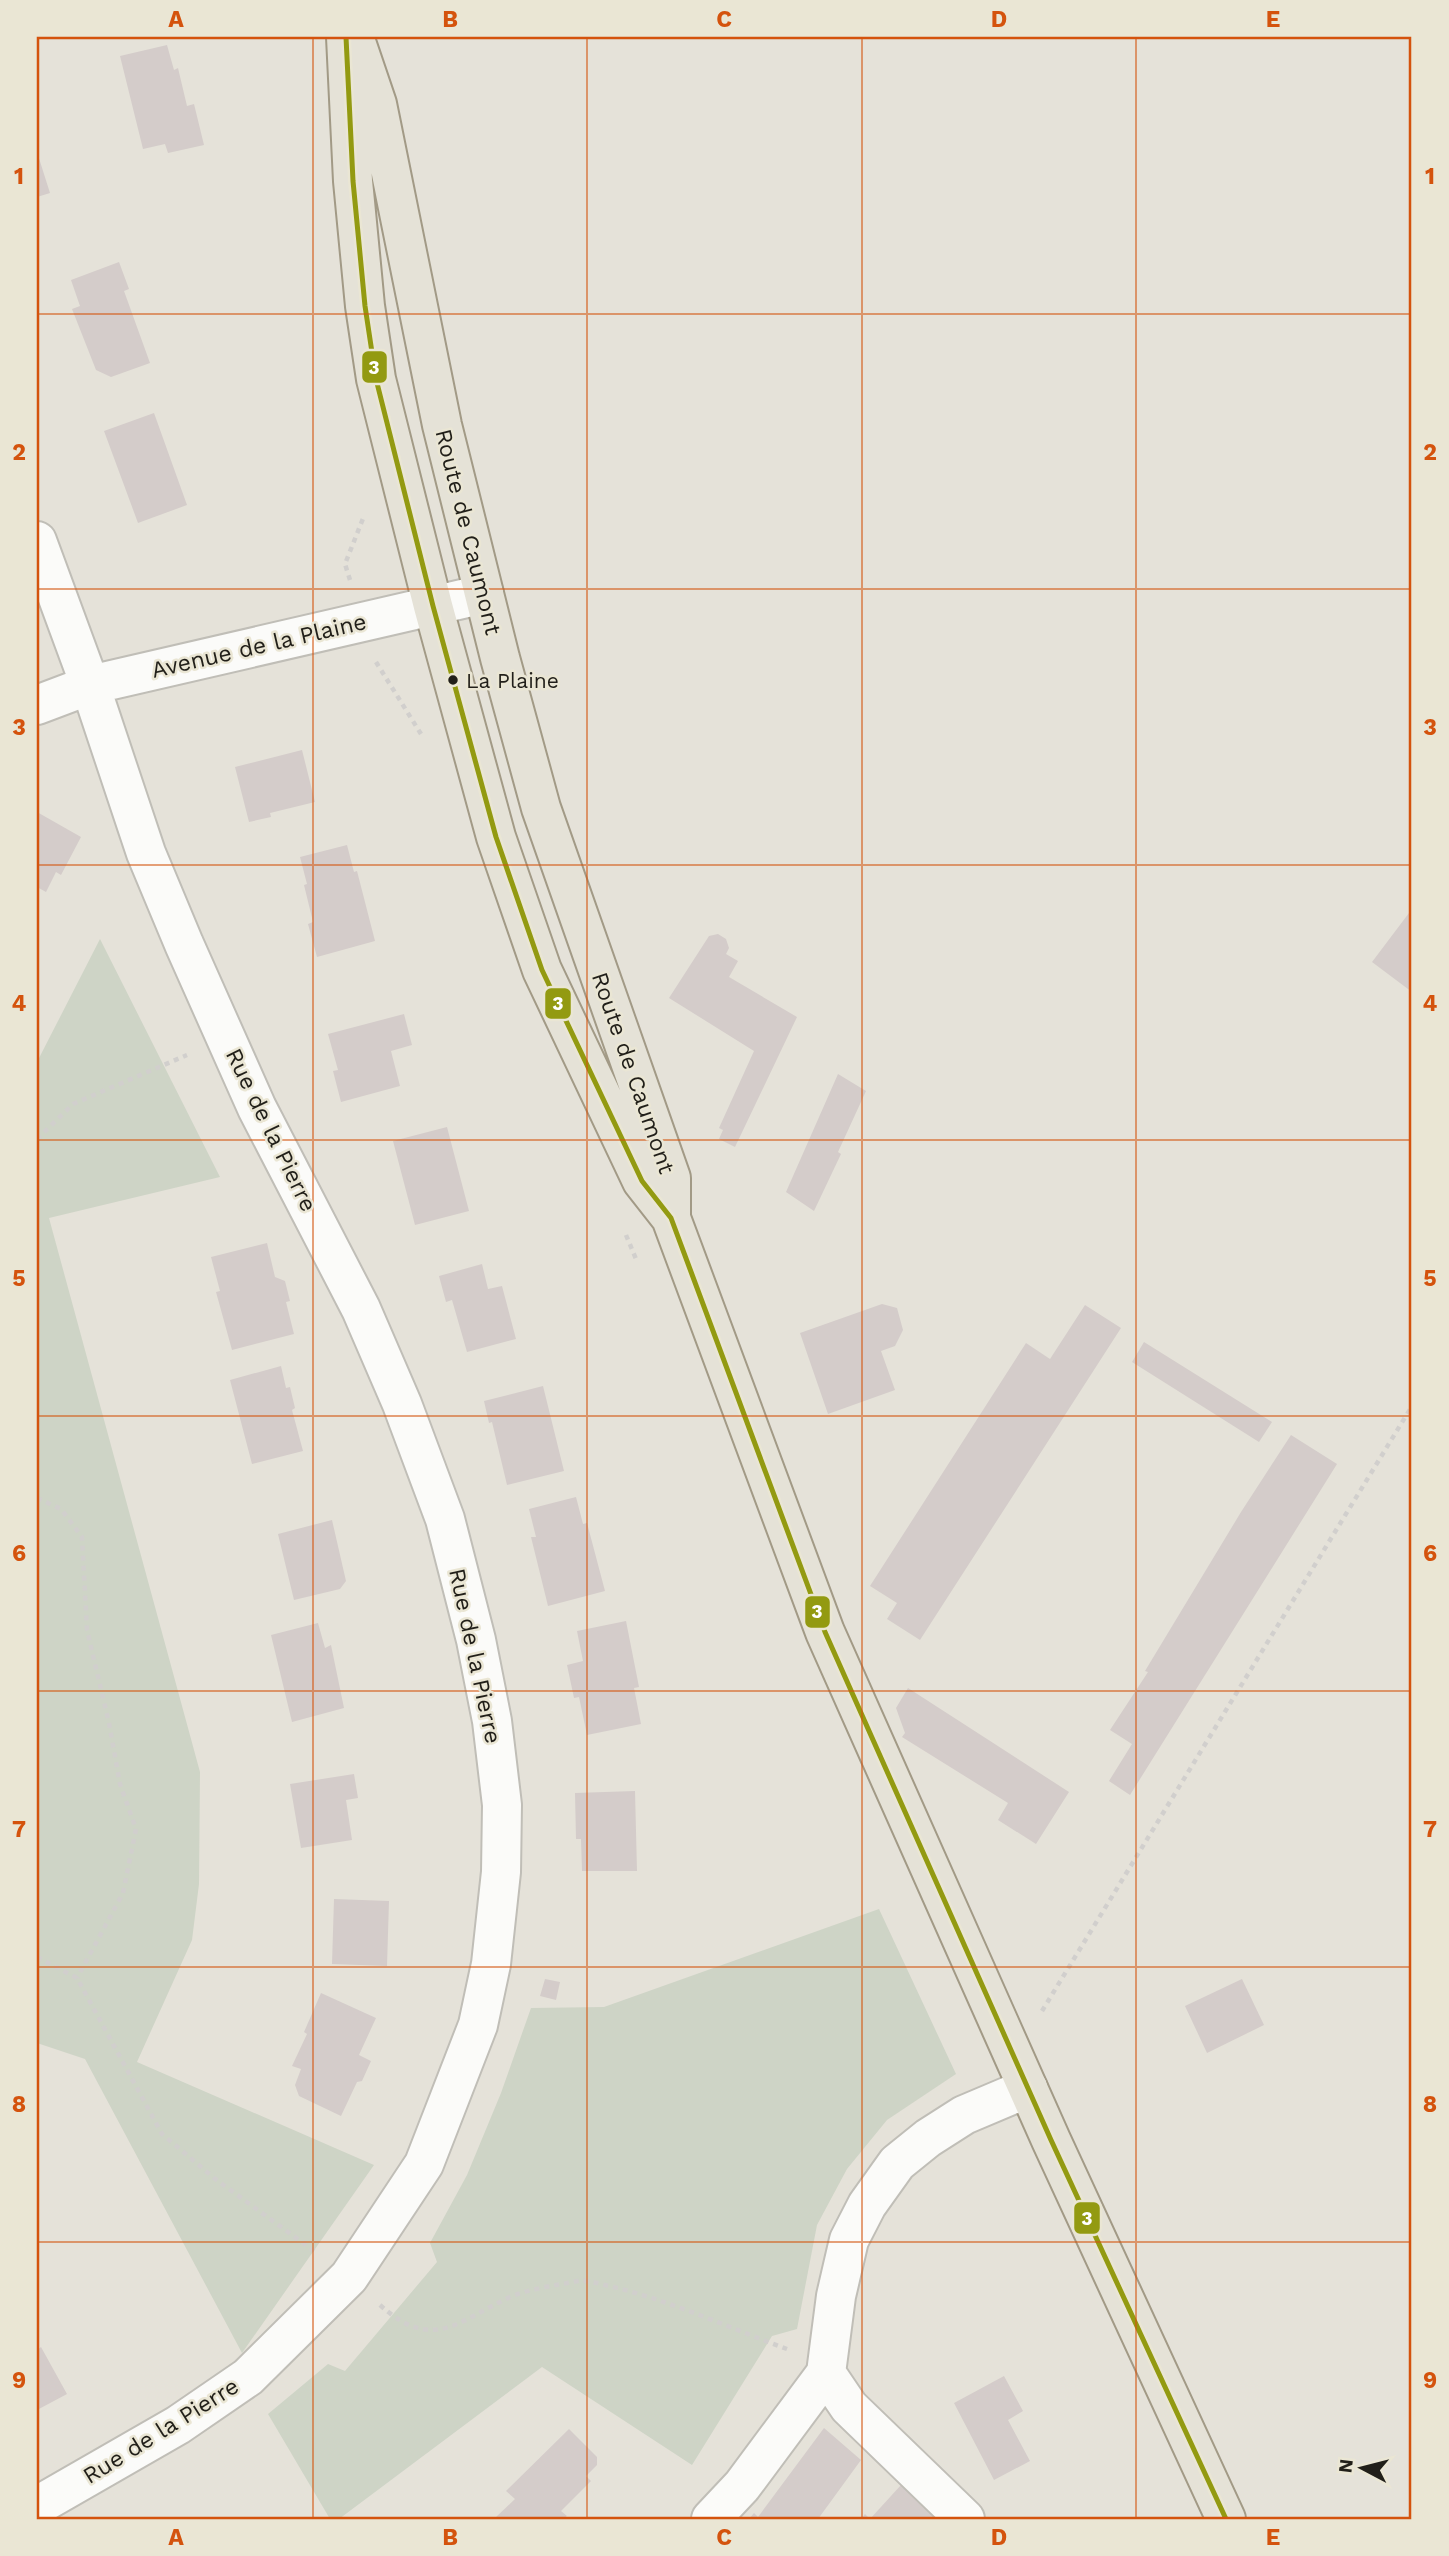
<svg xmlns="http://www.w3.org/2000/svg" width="1449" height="2556" font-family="'Work Sans',sans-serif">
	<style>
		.green { fill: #ced4c6 }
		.building { fill: #d4ccca }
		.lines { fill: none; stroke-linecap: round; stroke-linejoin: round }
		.minor-casing { stroke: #c0beb7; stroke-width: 42 }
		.major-casing { stroke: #a29a86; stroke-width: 42 }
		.path { stroke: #d1cfcd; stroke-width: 4.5; stroke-dasharray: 5 5; stroke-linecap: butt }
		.minor { stroke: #fbfbf9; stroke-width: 38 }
		.major { stroke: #e5e2d7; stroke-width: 38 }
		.bus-1-casing { stroke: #eae6d4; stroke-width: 10 }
		.bus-1 { stroke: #939a11; stroke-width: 5 }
		.grid { fill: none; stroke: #d4530d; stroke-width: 2; stroke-opacity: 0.55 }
		.bus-dot { fill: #211f19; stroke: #eae6d4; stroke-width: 2.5 }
		.labels { text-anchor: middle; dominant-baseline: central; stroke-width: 5; stroke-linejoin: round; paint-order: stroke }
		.bus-label { font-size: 21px; fill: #211f19; stroke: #eae6d4; text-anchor: start }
		.street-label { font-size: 23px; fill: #211f19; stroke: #eae6d4 }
		.line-badge { stroke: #eae6d4; stroke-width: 2.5 }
		.badge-label { font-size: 19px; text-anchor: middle; font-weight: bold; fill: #fff }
		.neatline { fill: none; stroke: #d4530d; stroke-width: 2.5 }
		.grid-label { font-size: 23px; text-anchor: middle; font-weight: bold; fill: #d4530d }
	</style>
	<rect width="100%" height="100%" fill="#e5e2d9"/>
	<path class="green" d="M100 939 220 1177 49 1218 200 1772 199 1884 192 1940 137 2062 374 2165 242 2353 85 2059 37 2043V1062Z
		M879 1909 956 2074 887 2120 847 2169 817 2225 797 2329 772 2336 692 2465 542 2367 339 2519H330L268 2414 328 2364 345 2371 437 2262 430 2243 467 2175 501 2093 531 2008 604 2007Z"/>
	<path class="building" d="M167 45 174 70 178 68 187 106 194 104 204 145 168 153 165 144 143 149 120 56Z
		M37 152 50 193 37 197Z
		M119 262 129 289 124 291 150 363 111 377 96 370 72 309 80 306 71 280Z
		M154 413 187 505 138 523 104 431Z
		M302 750 315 802 270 813 271 817 249 822 235 767Z
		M37 812 81 837 61 875 56 872 46 892 37 887Z
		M347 845 354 872 357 871 375 941 317 957 308 924 313 922 304 885 307 884 300 857Z
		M1412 909V992L1372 962Z
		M718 934 726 939 729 948 726 954 738 961 729 977 797 1017 735 1147 719 1139 723 1130 719 1128 754 1051 669 998 709 936Z
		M404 1014 412 1045 391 1051 400 1086 341 1102 333 1071 338 1070 328 1034Z
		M838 1074 866 1091 838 1152 841 1154 814 1211 786 1192Z
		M447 1127 469 1211 415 1225 393 1141Z
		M267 1243 275 1277 285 1281 290 1301 286 1302 294 1334 232 1350 216 1292 220 1291 211 1257Z
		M482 1264 488 1289 502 1286 516 1339 467 1352 452 1300 446 1302 439 1276Z
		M882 1304 897 1308 903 1330 895 1346 881 1351 895 1390 828 1414 800 1333Z
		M1085 1305 1121 1328 920 1640 887 1619 897 1603 870 1586 1026 1343 1050 1359Z
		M1144 1342 1272 1422 1259 1442 1132 1362Z
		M281 1366 286 1388 290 1387 295 1408 292 1410 303 1451 252 1464 230 1380Z
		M543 1386 564 1471 507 1485 492 1422 489 1423 484 1401Z
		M1291 1435 1337 1464 1130 1795 1109 1781 1132 1744 1110 1730 1148 1672 1145 1671 1241 1512Z
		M576 1497 583 1524 587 1523 605 1591 548 1606 531 1537H536L529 1509Z
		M332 1520 346 1581 340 1589 294 1600 278 1534Z
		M626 1621 639 1687 634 1688 641 1724 587 1735 579 1697 574 1698 567 1665 583 1661 577 1631Z
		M318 1623 325 1648 331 1645 344 1708 292 1722 271 1635Z
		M908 1688 1069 1792 1036 1844 998 1820 1008 1803 902 1737 905 1733 896 1708Z
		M354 1774 358 1798 346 1800 352 1840 301 1848 290 1784Z
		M635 1791 637 1871H582L581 1839H576L575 1793Z
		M334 1899 389 1901 387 1966 332 1964Z
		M545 1979 560 1982 556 2000 540 1996Z
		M1242 1979 1264 2025 1207 2053 1185 2006Z
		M321 1993 376 2018 359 2055 371 2061 362 2081 357 2082 341 2116 299 2096 295 2085 301 2069 292 2066 307 2034 304 2032Z
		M41 2347 67 2394 37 2410V2350Z
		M1004 2376 1023 2411 1008 2420 1030 2461 994 2480 954 2403Z
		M824 2428 861 2460 818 2519H749L754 2513 758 2517Z
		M569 2429 597 2457V2465L586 2476 591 2481 561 2511 567 2516 563 2519H499L496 2517 515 2499 506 2491Z
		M901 2485 937 2519H861L865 2514 870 2519Z"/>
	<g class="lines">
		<g class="minor-casing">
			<path id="minor" d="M37 541 90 685 146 853 184 944 257 1108 361 1309 402 1404 445 1519 476 1640 492 1721 502 1805 501 1872 491 1964 478 2025 424 2164 349 2277 248 2377 178 2425 37 2506
				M37 705 90 685 484 594
				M826 2373 849 2407 965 2519
				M711 2519 742 2486 826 2373 836 2296 849 2240 867 2205 897 2163 928 2138 964 2115 1028 2088"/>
		</g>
		<g class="major-casing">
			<path id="major" d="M346 37 353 181 365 306 376 379 433 606 496 837 542 970 642 1181 671 1218 825 1632 1051 2140 1226 2519
				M357 45 377 104 442 425 500 658 541 808 671 1178V1218"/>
		</g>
		<path class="path" d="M350 580 345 564 364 516
			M376 662 421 734
			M37 1139 73 1104 187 1055
			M626 1235 636 1259
			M37 1498 61 1509 82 1537 87 1630 109 1723 120 1784 136 1829 123 1893 77 1978
			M37 1957 77 1978 162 2134 214 2178 314 2251
			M1042 2011 1412 1406
			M380 2305C433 2353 458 2321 510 2297 528 2289 558 2285 578 2281 587 2280 596 2283 605 2285 667 2299 727 2327 787 2349"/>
		<use href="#minor" class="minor"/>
		<use href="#major" class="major"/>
		<g class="bus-1-casing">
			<path id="bus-1" d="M346 37 353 181 365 306 376 379 433 606 496 837 542 970 642 1181 671 1218 825 1632 1051 2140 1226 2519"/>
		</g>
		<use href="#bus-1" class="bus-1"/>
	</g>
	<path class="grid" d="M313 37V2519M587 37V2519M862 37V2519M1136 37V2519M37 314H1412M37 589H1412M37 865H1412M37 1140H1412M37 1416H1412M37 1691H1412M37 1967H1412M37 2242H1412"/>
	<circle class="bus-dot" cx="453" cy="680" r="6"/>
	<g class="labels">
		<g class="bus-label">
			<text x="466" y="680">La Plaine</text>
		</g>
		<g class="street-label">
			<text transform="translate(468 532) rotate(76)">Route de Caumont</text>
			<text transform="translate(259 646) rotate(-13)">Avenue de la Plaine</text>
			<text transform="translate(633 1073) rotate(71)">Route de Caumont</text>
			<text transform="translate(271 1130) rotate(64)">Rue de la Pierre</text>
			<text transform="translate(475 1656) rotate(78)">Rue de la Pierre</text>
			<text transform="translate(161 2431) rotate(-32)">Rue de la Pierre</text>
		</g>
	</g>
	<g class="line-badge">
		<rect x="361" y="350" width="27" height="34" rx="7" fill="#939a11"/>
		<rect x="544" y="987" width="28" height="33" rx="7" fill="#939a11"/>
		<rect x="804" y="1595" width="27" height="34" rx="7" fill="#939a11"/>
		<rect x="1073" y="2201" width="28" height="34" rx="7" fill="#939a11"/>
	</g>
	<g class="badge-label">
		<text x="374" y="374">3</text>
		<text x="558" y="1010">3</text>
		<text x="817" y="1618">3</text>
		<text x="1087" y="2225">3</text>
	</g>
	<rect width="1449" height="2556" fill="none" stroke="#eae6d4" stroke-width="77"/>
	<g transform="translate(1362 2468) rotate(277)" stroke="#eae6d4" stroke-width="5" paint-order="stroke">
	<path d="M0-5L12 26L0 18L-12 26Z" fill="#211f19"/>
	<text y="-10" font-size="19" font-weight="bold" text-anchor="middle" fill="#211f19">N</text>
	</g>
	<rect x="38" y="38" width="1372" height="2480" class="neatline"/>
	<g class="grid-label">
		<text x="176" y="27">A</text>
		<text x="450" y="27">B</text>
		<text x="724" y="27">C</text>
		<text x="999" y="27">D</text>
		<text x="1273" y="27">E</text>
		<text x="19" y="184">1</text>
		<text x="1430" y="184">1</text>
		<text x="19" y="460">2</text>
		<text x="1430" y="460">2</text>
		<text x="19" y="735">3</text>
		<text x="1430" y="735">3</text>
		<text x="19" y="1011">4</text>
		<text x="1430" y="1011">4</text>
		<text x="19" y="1286">5</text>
		<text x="1430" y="1286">5</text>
		<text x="19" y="1561">6</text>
		<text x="1430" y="1561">6</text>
		<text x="19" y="1837">7</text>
		<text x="1430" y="1837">7</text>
		<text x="19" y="2112">8</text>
		<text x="1430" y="2112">8</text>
		<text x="19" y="2388">9</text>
		<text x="1430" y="2388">9</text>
		<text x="176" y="2545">A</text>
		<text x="450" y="2545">B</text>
		<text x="724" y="2545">C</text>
		<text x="999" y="2545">D</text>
		<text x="1273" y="2545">E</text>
	</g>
</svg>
